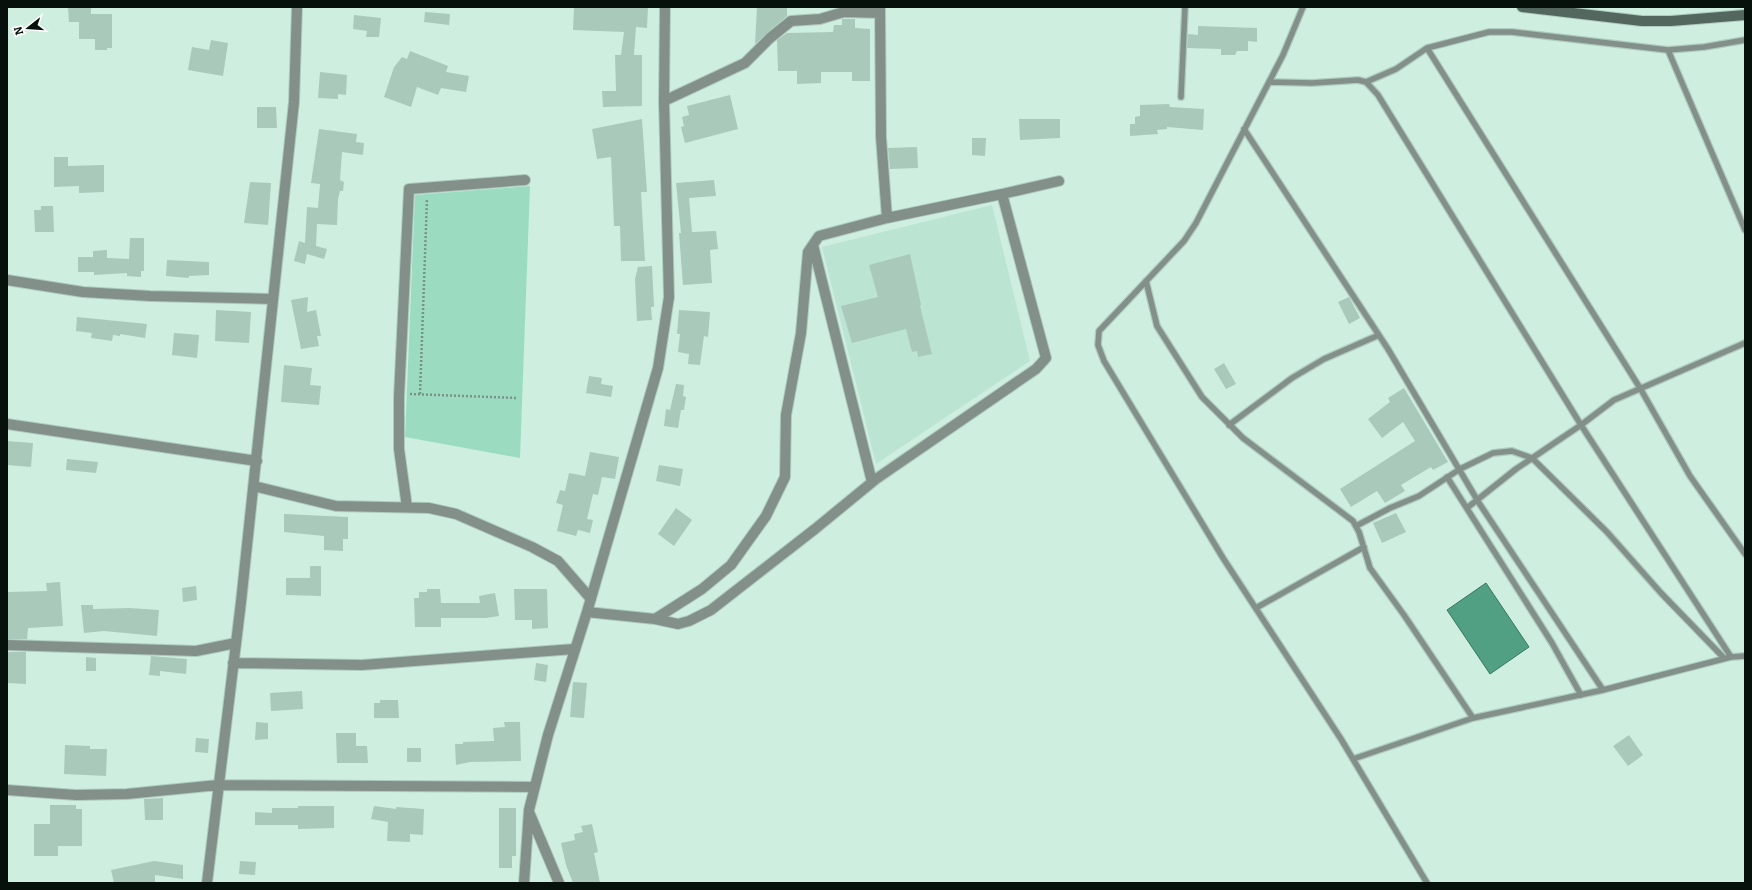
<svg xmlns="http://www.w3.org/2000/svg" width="1752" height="890" font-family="Bitter,serif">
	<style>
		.built { fill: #bbe4d2 }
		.green { fill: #9bdcc1 }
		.water { fill: #52a083; stroke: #3b755f }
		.building { fill: #a9c9bb }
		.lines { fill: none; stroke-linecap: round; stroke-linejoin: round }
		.lane-casing { stroke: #aecbbe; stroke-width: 8 }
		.street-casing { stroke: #aecbbe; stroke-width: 12 }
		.secondary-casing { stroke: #aecbbe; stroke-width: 12 }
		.path { stroke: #7a9187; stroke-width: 2.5; stroke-dasharray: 2 2; stroke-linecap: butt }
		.lane { stroke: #83908a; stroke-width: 5.5 }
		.street { stroke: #83908a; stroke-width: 10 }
		.secondary { stroke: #54675f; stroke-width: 10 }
	</style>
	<rect width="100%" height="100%" fill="#ceefe0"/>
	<path class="built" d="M992 205 1030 361 876 464 822 247Z"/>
	<path class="green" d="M530 186 520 458 405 437 415 195Z"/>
	<path class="water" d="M1486 583 1529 647 1490 674 1447 610Z"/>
	<path class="building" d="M68 7H91V14H112V48H107V50H95V39H79V22H69Z
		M574 7H648L647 28 636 27 634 55H642V106L603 107 602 91H616L615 55H621L624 32 573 30Z
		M757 7H787V16L755 44Z
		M425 12 450 14 449 25 424 22Z
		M354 15 381 18 379 37H366L367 31 353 29Z
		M842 19H855V28L870 29V81H852V72H821V83L797 84V71H778L777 40 787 33 833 32 834 25H842Z
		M1198 26 1257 28V42L1248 41V51H1237L1235 55H1221V49L1187 48 1188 34 1198 35Z
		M211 40 228 43 223 76 188 70 192 47 209 50Z
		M410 51 448 66 446 72 469 76 466 92 441 88 438 95 417 87 411 107 384 97 394 67 402 57 407 59Z
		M320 72 347 75 346 95 338 94V99L318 98Z
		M730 95 738 129 685 143 681 127 684 126 682 117 689 115 687 106Z
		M1169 104 1170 107 1204 109 1203 130 1167 127V129L1157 130 1158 134 1130 136V124H1135V117L1140 116V105Z
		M257 107H276L277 128H257Z
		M642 119 647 192H641L645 261H621L620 226H614L611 157 597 159 592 129Z
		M1019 119H1060V138L1020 140Z
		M319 129 357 134 356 142 364 143 363 155 342 152 340 180 344 182 343 191H340L338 199 337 225 317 224 316 246 327 249 324 259 307 254 305 264 294 261 299 241 305 243 307 207 318 208 320 184 311 183Z
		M972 138H986L985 156 972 155Z
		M917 147 918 168 890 169 888 148Z
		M54 157H68V166L104 165V192L79 193V186L54 187Z
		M714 180 716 196 689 198 692 232 716 231 718 249 710 250 712 283 683 285 679 233H681L676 183Z
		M250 182 271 183 268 225 244 223Z
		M41 206H53L54 232H35L34 210H41Z
		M130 238H144V271H141V277L127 276V273L94 275V272H78V257H93V251L107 250V258L129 259Z
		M910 254 921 305 920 306 932 354 918 357 917 351 912 352 906 329 852 343 841 306 878 297 869 265Z
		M167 260 209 262V275L189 276V278L166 276Z
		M652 266 654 307H651L652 320 637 321 635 279 638 267Z
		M308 297 307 312 316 310 321 336H317L319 346 301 349 291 300Z
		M1349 297 1360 318 1349 324 1338 302Z
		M216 310 251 312 249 343 215 341Z
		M679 310 710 312 708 337 704 336 700 365 688 364 689 354 678 352 680 334H677Z
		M77 317 147 324 145 338 120 334V336L113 335 112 341 91 338 92 333 76 331Z
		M174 333 199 335 197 358 172 355Z
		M1224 363 1236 384 1226 389 1214 369Z
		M284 365 312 368 310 385 321 386 319 405 281 402Z
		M589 376 602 378 601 384 613 386 611 397 586 393Z
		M676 384 684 385 683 396 686 397 684 410H681L678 428 664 426 666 409 670 410Z
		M1404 388 1448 462 1433 470 1431 467 1401 485 1405 491 1385 503 1377 491 1351 507 1340 489 1415 441 1403 422 1382 438 1368 419 1390 402 1388 398Z
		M7 441 33 443 31 467 7 465Z
		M590 452 619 457 615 479 602 477 598 495 593 494 587 519 593 520 590 533 578 530 576 536 557 531 563 505 556 503 560 490 565 491 569 473 585 476Z
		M67 459 98 462 96 473 66 470Z
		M659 465 683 469 680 486 656 481Z
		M676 508 692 520 674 546 658 534Z
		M1396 513 1406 532 1382 543 1373 523Z
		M284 514 348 517V539H343V551L324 550V536L284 532Z
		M310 566H321V596L286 595V578H310Z
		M60 582 63 626 28 628 27 639H7V592L47 591 46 583Z
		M196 586 197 600 183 602 182 588Z
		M427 589H440L441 603H480L479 596 495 593 499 616 486 618H441V627H415L414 598H419V592H427Z
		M514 589H547L548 628 532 629V620H515Z
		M81 605H93V609L130 608 159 610 157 636 104 631 84 633Z
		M7 652H26V684L7 683Z
		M151 656 187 659 186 674 160 671V676L149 675Z
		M86 657 96 658V671H86Z
		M536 663 548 665 546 682 534 680Z
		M573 682 587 683 584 718 570 717Z
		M302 691 303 709 271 711 270 693Z
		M380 700H398L399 718H374V703H380Z
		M256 722 268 723V739L255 740Z
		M504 722H520L521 761 470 762 456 765 455 744H463V742L494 741 493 728 505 727Z
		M336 733H356V746H367L368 763H337Z
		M1629 735 1643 755 1628 766 1613 746Z
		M196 738 209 739 208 753 195 752Z
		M65 745 90 746V749H107L106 776 64 774Z
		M407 748H421V762H407Z
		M163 798V820H145L144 799Z
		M50 805H76V809H82V846H58V856H34V824H50Z
		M298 806H334V828L298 829V825H255V812L272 813V808H298Z
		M374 806 396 809V807L424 809 423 835 410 834V842L387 841 388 822 371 819Z
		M499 808H516V856H512V868H499Z
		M592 824 598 852 594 853 600 883H573L566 865 561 843 575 840 574 834 583 832 581 826Z
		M154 861 183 865V879L155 875V883H114L111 870Z
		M240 861 256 862 255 875 239 874Z"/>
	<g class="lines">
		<g class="lane-casing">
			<path id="lane" d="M1303 7 1283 55 1196 223 1184 241 1099 331 1098 345 1104 361 1223 558 1341 739 1427 883
				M1427 48 1640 388 1690 476 1745 554
				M1668 50 1745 230
				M1269 82 1312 83 1358 80 1366 82 1378 95 1581 425 1731 657
				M1366 82 1396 69 1427 48 1489 32H1512L1668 50 1704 47 1745 40
				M1181 97 1185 7
				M1244 129 1388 349 1479 503 1603 690
				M1146 281 1157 326 1202 397 1243 438 1353 521 1359 532 1370 568 1404 615 1473 718
				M1229 425 1292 378 1324 359 1379 335
				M1447 477 1552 643 1581 695
				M1467 508 1516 469 1581 425 1614 400 1745 343
				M1356 526 1390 508 1419 496 1460 469 1493 453 1512 451 1532 458 1607 532 1661 593 1724 658
				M1256 608 1364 547
				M1353 759 1473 718 1603 690 1731 657 1745 656"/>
		</g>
		<g class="street-casing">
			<path id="street" d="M880 7 881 137 887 218
				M664 101 745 63 770 38 791 21 820 19 844 12 880 13
				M1002 194 1059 181
				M813 245 872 482
				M7 280 83 292 150 296 272 299
				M7 424 257 461
				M254 486 336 506 429 508 456 514 532 547 558 561 591 599
				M407 507 399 449V397L409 189 525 180
				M587 612 655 619 678 624 689 621 711 610 815 529 876 479 1036 369 1046 358 1002 194 887 218 819 236 808 252 801 333 786 415 785 477 766 516 731 565 702 589 655 619
				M7 645 196 651 236 643
				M233 663 362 665 574 649
				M7 790 76 795 127 794 218 785 535 787
				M529 812 559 883
				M207 883 241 602 294 102 297 7
				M524 883 529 810 548 735 587 612 658 368 669 297 664 101 665 7"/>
		</g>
		<g class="secondary-casing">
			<path id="secondary" d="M1522 7 1642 21H1671L1745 15"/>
		</g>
		<path class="path" d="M410 394 517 398
			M420 394 427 199"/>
		<use href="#lane" class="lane"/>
		<use href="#street" class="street"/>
		<use href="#secondary" class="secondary"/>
	</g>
	<rect width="1752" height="890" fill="none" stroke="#06110c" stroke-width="16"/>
	<g transform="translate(28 28) rotate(253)" stroke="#ffffff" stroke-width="3" paint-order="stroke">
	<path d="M0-3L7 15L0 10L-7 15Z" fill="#06110c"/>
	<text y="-6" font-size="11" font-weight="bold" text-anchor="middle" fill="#06110c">N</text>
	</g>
</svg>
